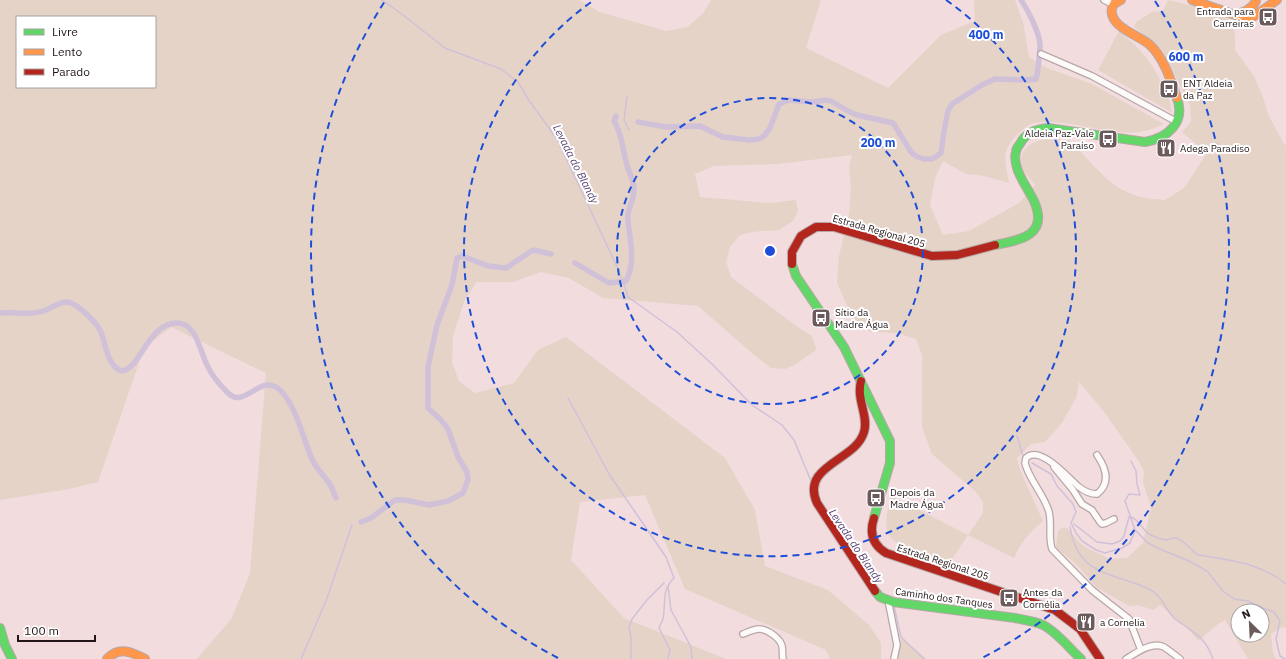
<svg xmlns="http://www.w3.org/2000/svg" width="1286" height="659" font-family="'IBM Plex Sans',sans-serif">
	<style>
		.green { fill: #e5d3c7; fill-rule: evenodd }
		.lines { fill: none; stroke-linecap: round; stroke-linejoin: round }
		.stream { stroke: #d0c1d9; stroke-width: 1.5 }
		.canal { stroke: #d0c1d9; stroke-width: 5.5 }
		.street-casing { stroke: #b7a7a8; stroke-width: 8 }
		.fast-casing { stroke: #b7a7a8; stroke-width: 10 }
		.slow-casing { stroke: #b7a7a8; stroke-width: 10 }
		.jam-casing { stroke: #b7a7a8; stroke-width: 10 }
		.street { stroke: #fdfafa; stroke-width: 5.5 }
		.fast { stroke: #63d668; stroke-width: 8 }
		.slow { stroke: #ff974d; stroke-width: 8 }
		.jam { stroke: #b3261e; stroke-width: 8 }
		.ring { fill: none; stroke: #1d4ed8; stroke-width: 2; stroke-dasharray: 7 5 }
		.labels { text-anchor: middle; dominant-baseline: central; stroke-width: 4; stroke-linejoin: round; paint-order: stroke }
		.poi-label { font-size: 10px; fill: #231618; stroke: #fff; text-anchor: start }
		.street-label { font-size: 10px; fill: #231618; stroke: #fff }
		.water-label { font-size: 11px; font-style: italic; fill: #574372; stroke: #fff }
		.centre { fill: #1d4ed8; stroke: #fff; stroke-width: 2 }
		.ring-label { font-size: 12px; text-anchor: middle; font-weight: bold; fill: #1d4ed8; stroke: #fff; stroke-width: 4; stroke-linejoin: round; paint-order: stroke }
	</style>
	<rect width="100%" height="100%" fill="#f2dcde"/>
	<path class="green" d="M0 0H579L600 12 666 31 688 27 704 12 711 0H821L806 48 888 88 941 35 975 21 974 0H1015L1023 22 1029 57 1047 68 1092 84 1164 124C1148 131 1137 134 1119 132 1095 130 1054 117 1031 124 1027 125 1023 130 1019 133 1000 150 1005 161 1009 183L980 175 966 174 943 161 935 178 930 205 943 235 969 231 1019 203 1035 185C1031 180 1026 175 1023 170 1021 164 1020 157 1023 152 1033 136 1053 140 1069 140 1092 161 1104 184 1134 195 1144 199 1155 199 1165 200L1184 188 1207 153 1182 132 1191 122 1190 105 1163 52 1156 44 1134 27 1136 22 1152 12 1163 11 1168 0 1227 14 1235 34V50L1254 76 1264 100 1268 114 1284 144 1286 145V628L1282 627 1271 634 1273 654 1276 659H1248L1225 620 1218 624 1198 641 1191 632 1160 605 1153 610 1138 605 1129 606 1096 587 1078 566 1056 547 1058 531 1062 528H1067L1081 544 1087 548 1110 559 1127 558 1143 543 1151 507 1143 482 1144 471 1138 460 1102 409 1079 382 1077 396 1062 423 1045 442 1031 444 1017 458 1020 470 1043 521C1031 531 1020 543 1014 558L968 535 949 564C934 559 897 549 889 535 883 525 889 506 890 495L968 535 983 513V502L975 491 932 454 922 427V355L916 339 897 333 870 332 852 317 837 283 839 256 849 213 851 188 849 166 852 155 778 164 714 166 695 174 700 197 769 203 796 200 798 211 793 221 779 230 752 232 740 235 730 247 726 262 731 277 799 328 812 336 815 344 816 350 796 364 785 369 771 368 753 354 698 306 603 298 569 278 541 272 513 282H476L464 302 453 336 452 362 459 381 475 393 514 383 538 350 566 337 725 458 755 510 765 566 828 590 869 625 881 643V659H830L826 650 685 589 645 495 580 502 571 560 624 618 726 659H197L232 618 250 573 266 373 171 327 144 348 98 482 69 489 0 500ZM17 17H155V87H17ZM1238 611H1262V635H1238Z
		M1119 31C1140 48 1153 63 1164 88 1168 96 1171 103 1171 112L1098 70Z
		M901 637 927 659H898Z"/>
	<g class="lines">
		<path class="stream" d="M382 0 403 15 445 48 501 69 518 82 528 99 557 139 619 271
			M627 97 624 120 629 130
			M620 275 623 281
			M624 284 628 297 677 332 712 364 752 405 782 425 794 440 811 481
			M568 398 609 474 666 557 674 578C661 590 666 605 663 619 662 622 660 625 659 628L670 650 668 659
			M1017 436 1023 456
			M1131 461 1136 471 1137 484 1140 495 1129 494 1125 501 1135 530 1148 543 1162 550 1189 561 1207 571 1223 591 1234 599 1248 601 1258 606 1274 612 1280 621 1276 639 1280 656 1285 659
			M1032 463 1051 474 1057 486 1073 504 1076 512 1071 523 1076 533 1082 541 1096 550 1105 553 1122 548 1130 543 1135 531
			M1131 517C1139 520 1142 529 1149 534 1153 536 1162 540 1167 540 1170 539 1173 537 1176 538 1186 540 1190 552 1199 555 1230 560 1261 563 1286 584
			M1074 524 1097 542 1112 544 1120 541 1124 536 1129 517
			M1070 527C1078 577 1113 572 1149 589 1162 595 1164 608 1174 618 1177 621 1181 623 1184 625 1200 637 1206 640 1213 659
			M668 586 671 610 691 647 692 659
			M894 606 901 637 924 659
			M301 659 326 601 352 525
			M631 659V636L629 628 632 619 647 600 664 583"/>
		<path class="canal" d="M638 122 666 127 700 126 723 137 749 140 759 139 764 136 770 128 779 104 789 100 812 102 826 100 831 101 848 111 857 115 893 123 911 152 916 156 924 159H932L937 156 941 153 944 131 948 111 952 104 982 85 995 79 1027 80 1036 79C1038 72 1040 51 1040 44 1039 32 1028 10 1021 0
			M575 263 609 283 626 281C636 263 630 240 628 221 626 208 634 202 634 191 635 182 629 173 627 165 622 149 623 136 614 121L616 116
			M0 313C14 311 29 316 43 311 51 309 62 299 71 303 79 306 96 322 100 330 106 343 107 367 122 371 141 368 148 324 176 323 197 322 200 353 208 367 212 376 221 386 228 393 245 410 260 372 280 390 296 405 303 439 312 459 316 469 326 477 331 486 333 490 334 494 336 498
			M361 522 371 518 395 500H405L429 505 448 501 463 493 468 480 467 472 458 457 448 429 440 419 428 408V367L437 325 452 285 457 258 462 256 488 266 506 268 533 250 551 254"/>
		<g class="street-casing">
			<path id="street" d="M1104 0 1114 5
				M1041 54 1092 76 1177 122
				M1097 455C1106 468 1111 483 1097 494 1091 494 1084 491 1079 487 1069 479 1040 444 1026 458L1025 463C1029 480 1044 494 1049 512 1052 525 1048 537 1052 549L1092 590 1129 619 1141 650
				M1054 467 1073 490 1082 504 1092 510 1100 522 1102 524 1106 523 1114 519
				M888 600 897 645 894 659
				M743 634C748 632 754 629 759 629 767 629 780 638 782 646 783 650 782 655 783 659
				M1126 659C1136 653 1152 641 1164 647 1170 651 1175 655 1180 659"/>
		</g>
		<g class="fast-casing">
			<path id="fast" d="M995 245C1021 240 1049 235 1034 201 1029 191 1022 181 1018 171 1016 165 1014 158 1016 152 1016 150 1018 146 1020 144 1025 133 1037 129 1048 128L1145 142C1167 138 1186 123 1177 98
				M792 264 796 276 844 347 890 441V463L874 518
				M875 591 880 597 893 602 1015 618C1024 620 1034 621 1043 625 1057 632 1069 648 1081 659
				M0 628 5 645 12 659"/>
		</g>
		<g class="slow-casing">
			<path id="slow" d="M1121 0 1114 4 1112 8C1108 27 1139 35 1150 45 1164 58 1171 81 1177 98
				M1192 0 1244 18 1253 17 1277 0
				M1235 14C1244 13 1251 10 1256 1
				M107 659C119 646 132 652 145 659"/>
		</g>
		<g class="jam-casing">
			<path id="jam" d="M792 264V252L801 236 816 227H834L932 256 957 255 995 245
				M861 381C856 400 869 416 864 432 856 461 800 465 817 503L875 591
				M874 518C869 533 873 545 886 553L1055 610 1080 629 1100 659"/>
		</g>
		<use href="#street" class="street"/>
		<use href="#fast" class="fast"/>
		<use href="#slow" class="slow"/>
		<use href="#jam" class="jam"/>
	</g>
	<g class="ring">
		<circle cx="770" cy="251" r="153"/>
		<path d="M946 0A306 306 0 1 1 594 0"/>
		<path d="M558 658A459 459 0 0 1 385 1M1155 1A459 459 0 0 1 982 658"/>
	</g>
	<defs>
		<g id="bus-square" transform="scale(1)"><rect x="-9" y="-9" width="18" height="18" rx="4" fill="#6b5b5d" stroke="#fff"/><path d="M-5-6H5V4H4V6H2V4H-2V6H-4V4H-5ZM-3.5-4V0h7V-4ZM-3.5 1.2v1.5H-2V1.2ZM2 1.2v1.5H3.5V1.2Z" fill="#fff"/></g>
		<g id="restaurant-square" transform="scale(1)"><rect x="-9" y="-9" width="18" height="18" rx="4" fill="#6b5b5d" stroke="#fff"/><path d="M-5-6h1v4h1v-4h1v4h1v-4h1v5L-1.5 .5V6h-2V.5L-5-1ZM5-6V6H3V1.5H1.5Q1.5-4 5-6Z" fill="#fff"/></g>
	</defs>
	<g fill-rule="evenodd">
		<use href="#bus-square" x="1268" y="17"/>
		<use href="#bus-square" x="1169" y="89"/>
		<use href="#bus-square" x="1108" y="139"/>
		<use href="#restaurant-square" x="1166" y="148"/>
		<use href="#bus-square" x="821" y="318"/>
		<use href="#bus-square" x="876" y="498"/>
		<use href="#bus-square" x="1009" y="598"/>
		<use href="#restaurant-square" x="1086" y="622"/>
	</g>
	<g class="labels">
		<g class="poi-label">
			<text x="1254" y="11" text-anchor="end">Entrada para<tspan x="1254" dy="12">Carreiras</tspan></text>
			<text x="1183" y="83">ENT Aldeia<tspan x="1183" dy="12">da Paz</tspan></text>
			<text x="1094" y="133" text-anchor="end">Aldeia Paz-Vale<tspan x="1094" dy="12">Paraíso</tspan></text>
			<text x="1180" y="148">Adega Paradiso</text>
			<text x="835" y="312">Sítio da<tspan x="835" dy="12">Madre Água</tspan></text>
			<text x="890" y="492">Depois da<tspan x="890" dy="12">Madre Água</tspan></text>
			<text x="1023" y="592">Antes da<tspan x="1023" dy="12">Cornélia</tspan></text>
			<text x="1100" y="622">a Cornelia</text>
		</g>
		<g class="street-label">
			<text transform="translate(879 231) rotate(16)">Estrada Regional 205</text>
			<text transform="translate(943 562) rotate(18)">Estrada Regional 205</text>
			<text transform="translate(944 598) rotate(8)">Caminho dos Tanques</text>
		</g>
		<g class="water-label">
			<text transform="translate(576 164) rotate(63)">Levada do Blandy</text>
			<text transform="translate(856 546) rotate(56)">Levada do Blandy</text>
		</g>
	</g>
	<circle cx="770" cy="251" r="6" class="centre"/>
	<g class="ring-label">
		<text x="986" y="39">400 m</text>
		<text x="1186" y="61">600 m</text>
		<text x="878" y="147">200 m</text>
	</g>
	<rect x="16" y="16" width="140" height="72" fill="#ffffff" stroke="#a7a2a3"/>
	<rect x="24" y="29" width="20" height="6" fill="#63d668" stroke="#a7a2a3"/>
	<text x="52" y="36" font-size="12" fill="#231618">Livre</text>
	<rect x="24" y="49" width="20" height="6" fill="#ff974d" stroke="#a7a2a3"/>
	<text x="52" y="56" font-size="12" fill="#231618">Lento</text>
	<rect x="24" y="69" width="20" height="6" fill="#b3261e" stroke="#a7a2a3"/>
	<text x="52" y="76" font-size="12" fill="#231618">Parado</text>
	<g transform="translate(1250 623) rotate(336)"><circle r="19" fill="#ffffff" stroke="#a7a2a3"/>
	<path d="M0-3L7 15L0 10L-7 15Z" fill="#6b5b5d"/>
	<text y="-6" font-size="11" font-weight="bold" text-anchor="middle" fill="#231618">N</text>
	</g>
	<path d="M18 635v6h77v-6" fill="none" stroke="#231618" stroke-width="2"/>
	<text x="24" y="635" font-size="12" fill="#231618" stroke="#ffffff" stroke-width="3" paint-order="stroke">100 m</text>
</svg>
